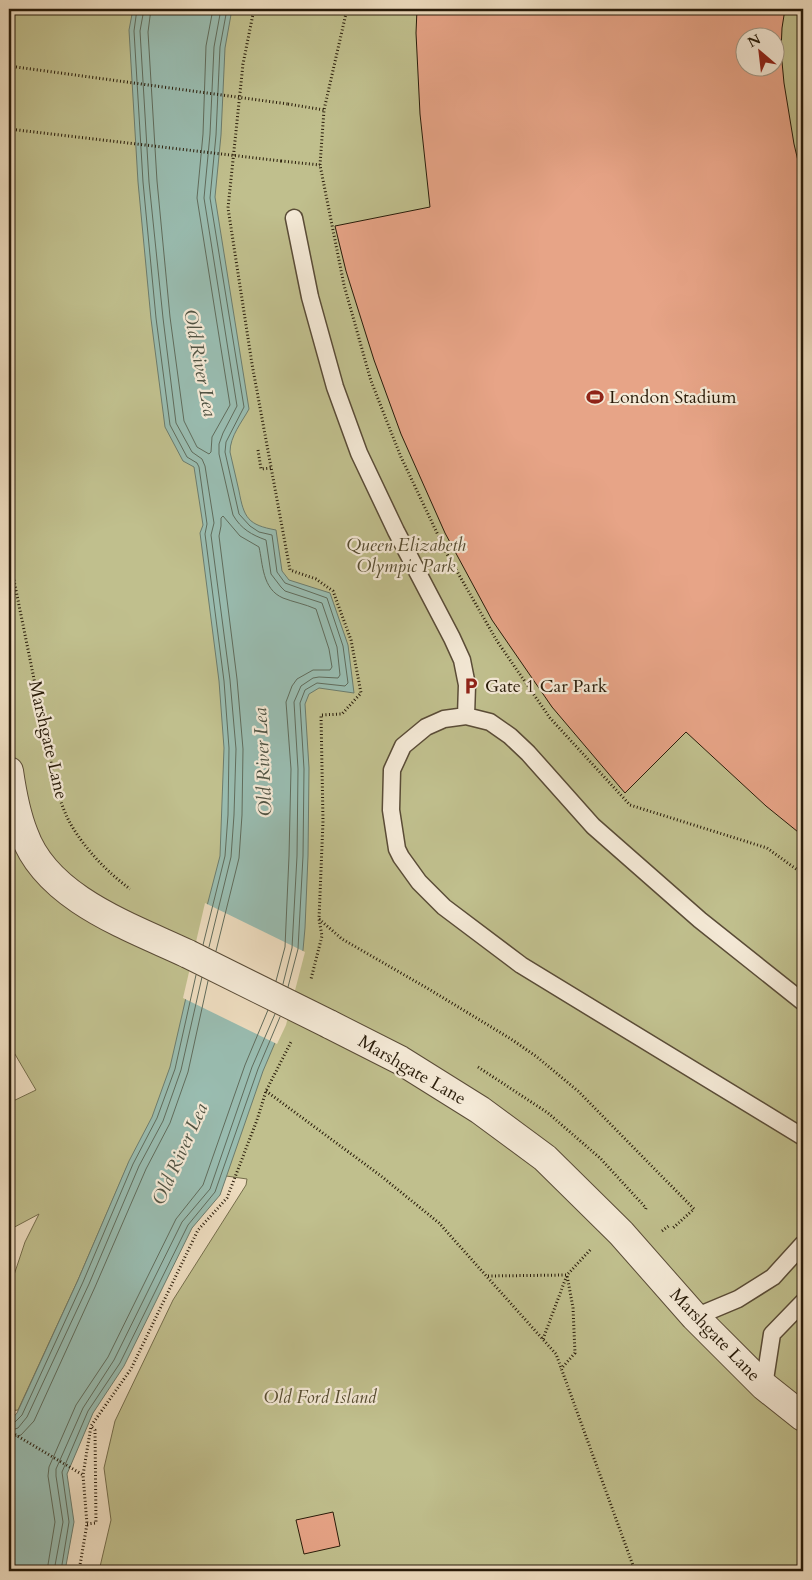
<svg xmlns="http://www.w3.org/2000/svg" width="812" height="1580" font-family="Cardo,serif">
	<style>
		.green { fill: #c0bf8d; stroke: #746d4b; fill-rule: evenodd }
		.water { fill: #99bcb0; stroke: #6c7c6d }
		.pier { fill: #eeddc0 }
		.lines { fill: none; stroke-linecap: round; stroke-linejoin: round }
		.shore { stroke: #606c5c; stroke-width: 1 }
		.building { fill: #e7a487; stroke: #281b09; fill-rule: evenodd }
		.lane-casing { stroke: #5a4c37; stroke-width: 19 }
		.street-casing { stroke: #5a4c37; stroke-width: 30 }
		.path { stroke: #281b09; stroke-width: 3; stroke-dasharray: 1 2.5; stroke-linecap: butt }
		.lane { stroke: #f4e9d6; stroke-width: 16 }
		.street { stroke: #f4e9d6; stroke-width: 28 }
		.street-bridge-casing { stroke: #5a4c37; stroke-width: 30; stroke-linecap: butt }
		.path-bridge { stroke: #281b09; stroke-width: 3; stroke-dasharray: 1 2.5; stroke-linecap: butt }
		.street-bridge { stroke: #f4e9d6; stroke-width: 28 }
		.labels { text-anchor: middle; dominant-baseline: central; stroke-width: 4.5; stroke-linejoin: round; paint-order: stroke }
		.poi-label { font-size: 18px; fill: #281b09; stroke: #f4e9d6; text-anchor: start }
		.park-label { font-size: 18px; font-style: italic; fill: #564c31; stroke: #f4e9d6 }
		.street-label { font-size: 18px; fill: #281b09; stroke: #f4e9d6 }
		.water-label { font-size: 19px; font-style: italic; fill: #505343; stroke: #f4e9d6 }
	</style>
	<rect width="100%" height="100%" fill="#eeddc0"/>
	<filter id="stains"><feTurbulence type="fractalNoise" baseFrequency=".004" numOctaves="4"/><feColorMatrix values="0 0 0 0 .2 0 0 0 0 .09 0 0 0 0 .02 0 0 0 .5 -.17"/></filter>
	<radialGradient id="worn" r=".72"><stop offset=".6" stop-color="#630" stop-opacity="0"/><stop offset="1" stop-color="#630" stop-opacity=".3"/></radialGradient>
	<path class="green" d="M9 9H803V1571H99L111 1520 104 1468 115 1421 173 1300 246 1185 247 1179 129 1162 78 1280 18 1410 9 1411V1290L25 1242 39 1214 9 1230V1103L36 1090 9 1044ZM744 38H774V68H744Z"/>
	<path class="water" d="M133 9H232L225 48 221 135 215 197 249 409C242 422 230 436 230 452 233 465 236 478 239 491 244 518 248 525 276 530L282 571 289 580 330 593 348 645 354 693 319 688 309 694 305 704 309 768 308 856 305 928 303 950 283 1024 263 1071 220 1195 192 1228 124 1366 93 1413 67 1474 74 1522 65 1571H9V1422L17 1413 78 1280 129 1161 152 1117 170 1067 208 902 220 856 224 748 219 681 200 533 203 525 194 467 183 461 165 427 151 319 138 182 129 30Z"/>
	<path class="pier" d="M205 903 305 952 286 1025 277 1044 183 998Z"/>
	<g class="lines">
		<path class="shore" d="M137 9 134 31 143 182 156 318 170 425 187 457 197 463 199 467 207 524 205 534 224 681 229 748 228 815 225 856 203 945
			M144 9 140 31 149 182 163 318 176 423 192 452 202 459 205 466 214 523 211 535 230 680 236 749 234 815 231 857 209 947
			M151 9 148 32 157 181 170 317 184 421 197 447 209 454 211 452 212 437 230 405 197 198 203 134 206 46 213 9
			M221 9 214 47 210 134 204 198 237 406 223 433 219 444V454L233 515C241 529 252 535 266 540L271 574 281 587 285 591 322 603 337 647 340 675 338 678 319 677 313 678 301 686 294 702 298 769 297 856 292 948 283 984
			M227 9 220 47 216 135 210 198 244 407 226 442 225 452 239 514 250 526 259 532 272 535 277 572 285 583 327 598 343 646 348 683 345 686 317 683 305 690 300 703 304 769 303 856 298 949 288 987
			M216 951 239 858 242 815 243 749 237 679 219 536 221 526V518L223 516 240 536 259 547C263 564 262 589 283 598 293 602 305 604 316 609L329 649 332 667 330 670H313L297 679 292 686 286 702 291 769 289 856 285 947 276 981
			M9 1425 14 1423 22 1415 83 1282 133 1164 157 1118 175 1069 196 975
			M9 1431 18 1428 27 1417 89 1284 139 1166 163 1121 181 1070 202 977
			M9 1438 21 1435 34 1421 95 1287 146 1169 170 1123 188 1072 208 981
			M47 1571 55 1522 48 1476 49 1467 76 1405 108 1357 176 1219 203 1185 245 1065 268 1010
			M54 1571 63 1522 56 1476V1469L83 1408 114 1360 182 1222 210 1189 252 1067 275 1014
			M61 1571 69 1522 62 1472 88 1411 120 1363 188 1225 215 1192 258 1069 280 1017"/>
	</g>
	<path class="building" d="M417 9H785L782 28 781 51 784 83 794 144 803 182V836L766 806 686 732 625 793 552 707 492 620 445 533 401 434 374 360 346 271 335 226 430 207 420 114 416 33ZM744 38H774V68H744Z
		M333 1512 340 1546 304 1554 296 1520Z"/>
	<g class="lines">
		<g class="lane-casing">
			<path id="lane" d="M294 218 310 297 335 387 359 453 396 531 452 638 462 660 467 685 466 716
				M803 1002 700 920 593 826 528 753 510 736 490 722 466 716 444 719 426 727 403 746 392 770 391 810 397 849 401 857 419 882 444 907 521 965 803 1137
				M695 1317 738 1299 773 1277 803 1244
				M764 1386 772 1334 803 1302"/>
		</g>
		<g class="street-casing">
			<path id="street" d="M9 771C12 792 16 814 24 834 47 899 131 927 188 954
				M329 1024 400 1060 480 1110 545 1158 621 1233 695 1317 764 1386 803 1417"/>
		</g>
		<path class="path" d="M254 9 243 64 228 208 252 364 290 570 316 579 333 591 351 640 361 693 342 714 321 715 323 821 319 919 322 936 311 979
			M347 9 324 110 320 165 344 285 371 381 401 457 447 554 497 641 550 718 630 805 767 848 803 874
			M288 104 324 110
			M281 161 320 165
			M258 450 261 469 271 468
			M9 556 56 787C60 799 64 812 70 823 85 849 106 871 130 889
			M319 919 342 939 427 988 511 1039 537 1057 578 1091 694 1209 673 1228
			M478 1067 548 1113 600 1158 646 1208 645 1211
			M266 1091 381 1176 439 1223 556 1354 635 1571
			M662 1231 670 1225
			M488 1276 567 1275 573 1308 575 1353 561 1369
			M543 1339 567 1275 591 1249
			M9 1431 83 1475
			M87 1524 96 1523 95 1430 91 1426 131 1369 198 1230 227 1198 257 1120 266 1091 291 1042
			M79 1571 87 1524 83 1475 91 1426"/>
		<use href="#lane" class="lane"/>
		<use href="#street" class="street"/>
		<g class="street-bridge-casing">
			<path id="street-bridge" d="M188 954 329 1024"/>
		</g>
		<path class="path-bridge" d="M9 66 288 104
			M9 129 281 161"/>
		<use href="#street-bridge" class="street-bridge"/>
	</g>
	<defs>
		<g id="stadium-bare" transform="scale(1.35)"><path d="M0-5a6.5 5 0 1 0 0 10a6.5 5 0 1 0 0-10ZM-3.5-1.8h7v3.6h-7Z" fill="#8f2418" stroke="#f4e9d6" stroke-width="2.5" paint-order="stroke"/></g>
		<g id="parking-bare" transform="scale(1.35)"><path d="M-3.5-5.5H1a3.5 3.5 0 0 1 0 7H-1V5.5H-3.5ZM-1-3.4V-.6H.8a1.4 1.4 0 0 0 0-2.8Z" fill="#8f2418" stroke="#f4e9d6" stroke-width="2.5" paint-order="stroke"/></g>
	</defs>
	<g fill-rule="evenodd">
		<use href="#stadium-bare" x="595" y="397"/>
		<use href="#parking-bare" x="471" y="686"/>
	</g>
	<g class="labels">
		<g class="poi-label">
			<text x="609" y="397">London Stadium</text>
			<text x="485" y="686">Gate 1 Car Park</text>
		</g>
		<g class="park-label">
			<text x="406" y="545">Queen Elizabeth<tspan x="406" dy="21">Olympic Park</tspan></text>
			<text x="320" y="1397">Old Ford Island</text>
		</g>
		<g class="street-label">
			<text transform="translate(48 740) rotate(77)">Marshgate Lane</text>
			<text transform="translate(412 1070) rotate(30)">Marshgate Lane</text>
			<text transform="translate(715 1335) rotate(46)">Marshgate Lane</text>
		</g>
		<g class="water-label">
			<text transform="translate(200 363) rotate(79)">Old River Lea</text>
			<text transform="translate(263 762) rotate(-93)">Old River Lea</text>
			<text transform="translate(180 1154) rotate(-66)">Old River Lea</text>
		</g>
	</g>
	<rect width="812" height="1580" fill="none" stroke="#eeddc0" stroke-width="30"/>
	<rect x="10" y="10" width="792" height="1560" fill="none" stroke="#281b09" stroke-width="2.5"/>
	<rect x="15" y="15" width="782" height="1550" fill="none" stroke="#281b09"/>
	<g transform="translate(760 52) rotate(332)"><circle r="24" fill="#f4e9d6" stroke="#a29784"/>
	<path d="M0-4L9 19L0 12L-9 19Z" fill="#8f2418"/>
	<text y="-8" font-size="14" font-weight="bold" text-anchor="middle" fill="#281b09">N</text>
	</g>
	<rect width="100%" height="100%" filter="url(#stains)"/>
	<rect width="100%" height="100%" fill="url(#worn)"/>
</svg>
